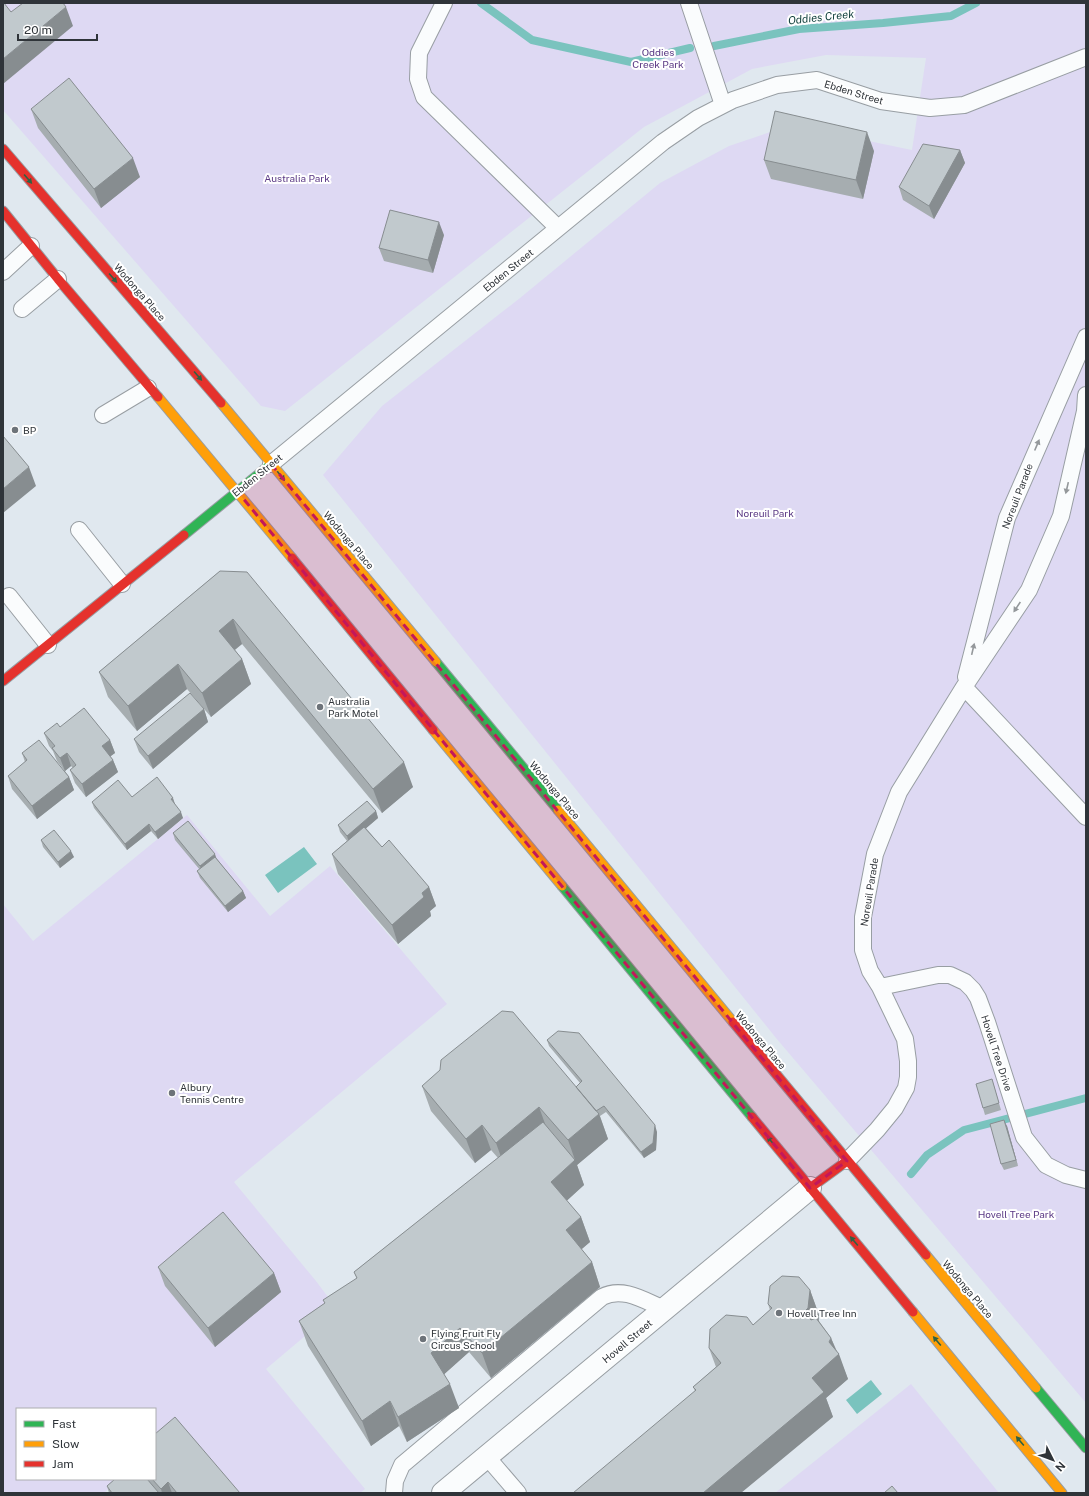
<svg xmlns="http://www.w3.org/2000/svg" width="1089" height="1496" font-family="'Public Sans',sans-serif">
	<style>
		.green { fill: #ded9f3 }
		.water { fill: #7ac3be }
		.lines { fill: none; stroke-linecap: round; stroke-linejoin: round }
		.stream { stroke: #7ac3be; stroke-width: 8 }
		.lane-casing { stroke: #989ea3; stroke-width: 18 }
		.street-casing { stroke: #989ea3; stroke-width: 24 }
		.fast-casing { stroke: #989ea3; stroke-width: 11 }
		.slow-casing { stroke: #989ea3; stroke-width: 11 }
		.jam-casing { stroke: #989ea3; stroke-width: 11 }
		.lane { stroke: #fafcfd; stroke-width: 16 }
		.street { stroke: #fafcfd; stroke-width: 22 }
		.fast { stroke: #30b455; stroke-width: 9 }
		.slow { stroke: #ff9f0a; stroke-width: 9 }
		.jam { stroke: #e5322d; stroke-width: 9 }
		.wall { fill: #a6adb0 }
		.shaded-wall { fill: #878d90 }
		.building { fill: #c1c9cd; stroke: #878d90 }
		.oneway { fill: #2f6143 }
		.oneway2 { fill: #94989b }
		.marked { fill: #c2185b; fill-opacity: 0.2; stroke: #c2185b; stroke-width: 3; stroke-dasharray: 8 5; stroke-linejoin: round }
		.poi-dot { fill: #6d7379; stroke: #fff; stroke-width: 1.5 }
		.labels { text-anchor: middle; dominant-baseline: central; stroke-width: 4; stroke-linejoin: round; paint-order: stroke }
		.park-label { font-size: 10px; fill: #5a3884; stroke: #fff }
		.street-label { font-size: 10px; fill: #2f3439; stroke: #fff }
		.poi-label { font-size: 10px; fill: #2f3439; stroke: #fff; text-anchor: start }
		.water-label { font-size: 11px; font-style: italic; fill: #0f3e3a; stroke: #fff }
	</style>
	<rect width="100%" height="100%" fill="#e0e8ef"/>
	<path class="green" d="M3 3H1086V1403L776 1038 323 475 382 406 520 298 660 183 729 146 791 125 912 150 926 58 826 55 752 69 644 127 285 411 261 406 3 110Z
		M187 815 270 916 330 866 447 1004 234 1182 316 1281 337 1309 266 1369 365 1489 360 1493H235L155 1449V1409H17V1479H120L104 1493H3V904L33 941Z
		M911 1384 999 1493H775Z"/>
	<path class="water" d="M304 847 317 864 278 893 265 875Z
		M871 1380 882 1394 857 1414 846 1400Z"/>
	<g class="lines">
		<path class="stream" d="M481 3 532 40 631 62 690 48
			M714 46 799 29 883 23 951 16 976 3
			M911 1174 927 1155 964 1130 1086 1098"/>
		<g class="lane-casing">
			<path id="lane" d="M444 3 419 53 418 79 424 97 558 228
				M689 3 723 105
				M3 272 31 246
				M22 309 58 279
				M103 415 148 388
				M271 464 663 142 698 118 733 100 777 85 817 80 881 101 930 108 964 105 1086 57
				M79 530 122 584
				M9 596 48 645
				M966 677 1007 518 1086 337
				M964 687 1086 817
				M880 987 938 975H950L965 982 973 990 978 998 987 1022 1024 1137 1046 1165 1066 1175 1086 1180
				M847 1161 877 1130 895 1108 906 1088 908 1077V1061L905 1039 880 987 870 971 863 950V917L875 854 899 792 964 687 1029 590 1061 516 1085 411 1086 395
				M487 1457 518 1493
				M394 1493 395 1481 402 1465 602 1297C623 1286 645 1301 664 1309"/>
		</g>
		<g class="street-casing">
			<path id="street" d="M443 1493 810 1188"/>
		</g>
		<g class="fast-casing">
			<path id="fast" d="M184 535 271 464
				M436 662 558 810
				M562 886 752 1117
				M1036 1388 1086 1448"/>
		</g>
		<g class="slow-casing">
			<path id="slow" d="M158 397 292 558
				M221 403 436 662
				M433 730 562 886
				M558 810 733 1022
				M926 1255 1036 1388
				M913 1312 1062 1493"/>
		</g>
		<g class="jam-casing">
			<path id="jam" d="M3 149 221 403
				M3 211 58 279 158 397
				M292 558 433 730
				M3 681 184 535
				M733 1022 926 1255
				M752 1117 913 1312
				M810 1188 847 1161"/>
		</g>
		<use href="#lane" class="lane"/>
		<use href="#street" class="street"/>
		<use href="#fast" class="fast"/>
		<use href="#slow" class="slow"/>
		<use href="#jam" class="jam"/>
	</g>
	<path class="wall" d="M31 109 140 177 101 208 38 128Z
		M960 150 965 163 934 219 903 200 899 187Z
		M874 151 863 199 771 179 764 160Z
		M444 235 433 273 384 261 379 248Z
		M220 571 413 787 382 813 242 644 235 650 242 659 251 684 211 717 187 689 137 731 108 697 99 672Z
		M204 709 208 722 153 769 139 752 134 739Z
		M60 727 110 740 115 753 110 756 113 760 118 772 86 797 75 783 70 770 73 768 71 766 65 771 69 777 74 790 37 819 12 789 8 776 25 762 22 753 64 770 57 761 53 751 49 746 44 733Z
		M132 797 175 805 183 818 158 839 151 831 127 850 94 808 92 802Z
		M376 811 378 818 366 828 382 847 429 887 436 906 430 911 431 916 398 944 338 874 332 854 347 841 340 832 338 825Z
		M173 833 217 859 243 891 246 898 228 912 200 878 197 871 200 870 175 840Z
		M41 840 74 857 60 868 43 847Z
		M547 1040 657 1132 656 1150 644 1158 606 1112 600 1116 608 1139 577 1165 584 1185 566 1201 581 1217 590 1242 581 1249 592 1262 600 1287 491 1378 469 1352 444 1374 459 1408 407 1442 399 1426 371 1446 308 1346 299 1321 325 1303 323 1300 357 1279 354 1272 498 1158 491 1150 475 1163 431 1111 422 1086 576 1087 580 1083 549 1046Z
		M992 1079 1001 1110 985 1115 983 1108Z
		M1007 1126 1018 1166 1004 1170 1001 1164Z
		M158 1267 274 1273 281 1292 215 1347 165 1286Z
		M810 1290 819 1315V1321L831 1338 836 1349 848 1379 826 1398 833 1417 695 1391 693 1387 716 1367 709 1348 753 1325 770 1310 768 1304Z
		M115 1479H155L240 1493H109L107 1486Z"/>
	<path class="shaded-wall" d="M66 7 73 26 3 84V59Z
		M867 132 874 151 863 199 856 180Z
		M960 150 965 163 934 219 929 206Z
		M133 158 140 177 101 208 94 189Z
		M439 222 444 235 433 273 428 260Z
		M29 467 36 486 3 513V489Z
		M233 619 242 644 228 655 219 631Z
		M242 659 251 684 211 717 202 693Z
		M178 664 187 689 137 731 128 706Z
		M204 709 208 722 153 769 148 756Z
		M110 740 115 753 107 759 102 746Z
		M67 753 71 766 65 771 60 758Z
		M113 760 118 772 86 797 82 784Z
		M404 762 413 787 382 813 373 789Z
		M69 777 74 790 37 819 32 806Z
		M173 798 175 804 171 799Z
		M376 811 378 818 349 843 347 836Z
		M181 812 183 818 158 839 155 832Z
		M149 824 151 831 127 850 125 844Z
		M71 851 74 857 60 868 58 862Z
		M215 854 217 860 202 873 200 866Z
		M429 887 436 906 430 911 431 916 398 944 392 925 422 893Z
		M243 891 246 898 228 912 225 906Z
		M539 1107 548 1132 505 1168 496 1143Z
		M599 1114 608 1139 577 1165 584 1185 560 1207 551 1182 575 1160 568 1140Z
		M1004 1120 1007 1126 1018 1166 1016 1160Z
		M482 1125 491 1150 475 1163 466 1139Z
		M655 1125 657 1132 656 1150 644 1158 641 1152Z
		M581 1217 590 1242 575 1255 566 1230Z
		M592 1262 600 1287 491 1378 482 1353Z
		M274 1273 281 1292 215 1347 208 1328Z
		M810 1290 819 1315 817 1333 804 1312Z
		M460 1328 469 1352 440 1378 431 1353Z
		M831 1338 838 1355 839 1354 848 1379 826 1398 833 1417 741 1493H703L812 1378Z
		M450 1384 459 1408 407 1442 398 1417Z
		M390 1401 399 1426 371 1446 362 1421Z
		M168 1482 172 1493H162L161 1489Z"/>
	<path class="building" d="M3 3H4L11 12 23 3H63L66 7 3 59Z
		M69 78 133 158 94 189 31 109Z
		M775 111 867 132 856 180 764 160Z
		M923 144 960 150 929 206 899 187Z
		M390 210 439 222 428 260 379 248Z
		M3 436 29 467 3 489Z
		M220 571 247 572 404 762 373 789 233 619 219 631 242 659 202 693 178 664 128 706 99 672Z
		M190 693 204 709 148 756 134 739Z
		M84 708 110 740 102 746 113 760 82 784 70 770 76 765 67 753 60 758 52 748 55 746 44 733 57 723 60 727Z
		M39 740 69 777 32 806 8 776 27 760 22 753Z
		M157 777 173 798 171 799 181 812 155 832 149 824 125 844 92 802 118 780 132 797Z
		M367 801 376 811 347 836 338 825Z
		M188 821 215 854 200 866 173 833Z
		M364 827 382 847 389 840 429 887 422 893 424 897 392 925 332 854Z
		M54 830 71 851 58 862 41 840Z
		M215 857 243 891 225 906 197 871Z
		M502 1011 513 1012 599 1114 568 1140 539 1107 496 1143 482 1125 466 1139 422 1086 440 1070 441 1060Z
		M558 1031 579 1033 655 1125 653 1143 641 1152 604 1106 596 1111 576 1087 582 1081 547 1040Z
		M992 1079 999 1103 983 1108 976 1084Z
		M1004 1120 1016 1160 1001 1164 990 1124Z
		M543 1122 575 1160 551 1182 581 1217 566 1230 592 1262 482 1353 460 1328 431 1353 450 1384 398 1417 390 1401 362 1421 299 1321 325 1303 323 1300 357 1278 354 1272Z
		M223 1212 274 1273 208 1328 158 1267Z
		M782 1276 799 1277 810 1290 808 1308 804 1312 811 1320 816 1318 831 1338 829 1342 839 1354 812 1378 824 1392 703 1493H573L696 1390 693 1387 721 1363 709 1348 710 1329 726 1315 747 1317 753 1325 772 1308 768 1304 770 1286Z
		M175 1417 240 1493H177L168 1482 161 1489 152 1479H155V1434Z
		M115 1479H147L159 1493H112L107 1486Z
		M892 1486 898 1493H884Z"/>
	<defs><path id="oneway-solid" d="M-6-.8H1V-3.2L6.5 0L1 3.2V.8H-6Z"/></defs>
	<g class="oneway">
		<use href="#oneway-solid" transform="translate(28 179) rotate(49)"/>
		<use href="#oneway-solid" transform="translate(113 278) rotate(49)"/>
		<use href="#oneway-solid" transform="translate(198 376) rotate(49)"/>
		<use href="#oneway-solid" transform="translate(281 476) rotate(51)"/>
		<use href="#oneway-solid" transform="translate(771 1141) rotate(-130)"/>
		<use href="#oneway-solid" transform="translate(854 1241) rotate(-130)"/>
		<use href="#oneway-solid" transform="translate(937 1341) rotate(-130)"/>
		<use href="#oneway-solid" transform="translate(1020 1441) rotate(-130)"/>
	</g>
	<g class="oneway2">
		<use href="#oneway-solid" transform="translate(1037 445) rotate(-67)"/>
		<use href="#oneway-solid" transform="translate(1067 488) rotate(103)"/>
		<use href="#oneway-solid" transform="translate(1017 607) rotate(124)"/>
		<use href="#oneway-solid" transform="translate(973 649) rotate(-77)"/>
	</g>
	<path class="marked" d="M271 464 847 1161 810 1188 237 491Z"/>
	<g class="poi-dot">
		<circle cx="15" cy="430" r="4"/>
		<circle cx="320" cy="707" r="4"/>
		<circle cx="172" cy="1093" r="4"/>
		<circle cx="779" cy="1313" r="4"/>
		<circle cx="423" cy="1339" r="4"/>
	</g>
	<g class="labels">
		<g class="park-label">
			<text x="658" y="52">Oddies<tspan x="658" dy="12">Creek Park</tspan></text>
			<text x="297" y="178">Australia Park</text>
			<text x="765" y="513">Noreuil Park</text>
			<text x="1016" y="1214">Hovell Tree Park</text>
		</g>
		<g class="street-label">
			<text transform="translate(854 92) rotate(17)">Ebden Street</text>
			<text transform="translate(508 270) rotate(-39)">Ebden Street</text>
			<text transform="translate(140 292) rotate(49)">Wodonga Place</text>
			<text transform="translate(257 475) rotate(-39)">Ebden Street</text>
			<text transform="translate(1017 496) rotate(-69)">Noreuil Parade</text>
			<text transform="translate(349 540) rotate(50)">Wodonga Place</text>
			<text transform="translate(555 790) rotate(50)">Wodonga Place</text>
			<text transform="translate(869 892) rotate(-81)">Noreuil Parade</text>
			<text transform="translate(761 1040) rotate(50)">Wodonga Place</text>
			<text transform="translate(997 1053) rotate(72)">Hovell Tree Drive</text>
			<text transform="translate(968 1289) rotate(50)">Wodonga Place</text>
			<text transform="translate(627 1341) rotate(-40)">Hovell Street</text>
		</g>
		<g class="poi-label">
			<text x="23" y="430">BP</text>
			<text x="328" y="701">Australia<tspan x="328" dy="12">Park Motel</tspan></text>
			<text x="180" y="1087">Albury<tspan x="180" dy="12">Tennis Centre</tspan></text>
			<text x="787" y="1313">Hovell Tree Inn</text>
			<text x="431" y="1333">Flying Fruit Fly<tspan x="431" dy="12">Circus School</tspan></text>
		</g>
		<g class="water-label">
			<text transform="translate(821 17) rotate(-6)">Oddies Creek</text>
		</g>
	</g>
	<rect width="1089" height="1496" fill="none" stroke="#2f3439" stroke-width="8"/>
	<rect x="16" y="1408" width="140" height="72" fill="#ffffff" stroke="#acaeb0"/>
	<rect x="24" y="1421" width="20" height="6" fill="#30b455" stroke="#acaeb0"/>
	<text x="52" y="1428" font-size="12" fill="#2f3439">Fast</text>
	<rect x="24" y="1441" width="20" height="6" fill="#ff9f0a" stroke="#acaeb0"/>
	<text x="52" y="1448" font-size="12" fill="#2f3439">Slow</text>
	<rect x="24" y="1461" width="20" height="6" fill="#e5322d" stroke="#acaeb0"/>
	<text x="52" y="1468" font-size="12" fill="#2f3439">Jam</text>
	<g transform="translate(1053 1460) rotate(132)" stroke="#ffffff" stroke-width="3" paint-order="stroke">
	<path d="M0-3L7 15L0 10L-7 15Z" fill="#2f3439"/>
	<text y="-6" font-size="11" font-weight="bold" text-anchor="middle" fill="#2f3439">N</text>
	</g>
	<path d="M18 34v6h79v-6" fill="none" stroke="#2f3439" stroke-width="2"/>
	<text x="24" y="34" font-size="12" fill="#2f3439" stroke="#ffffff" stroke-width="3" paint-order="stroke">20 m</text>
</svg>
